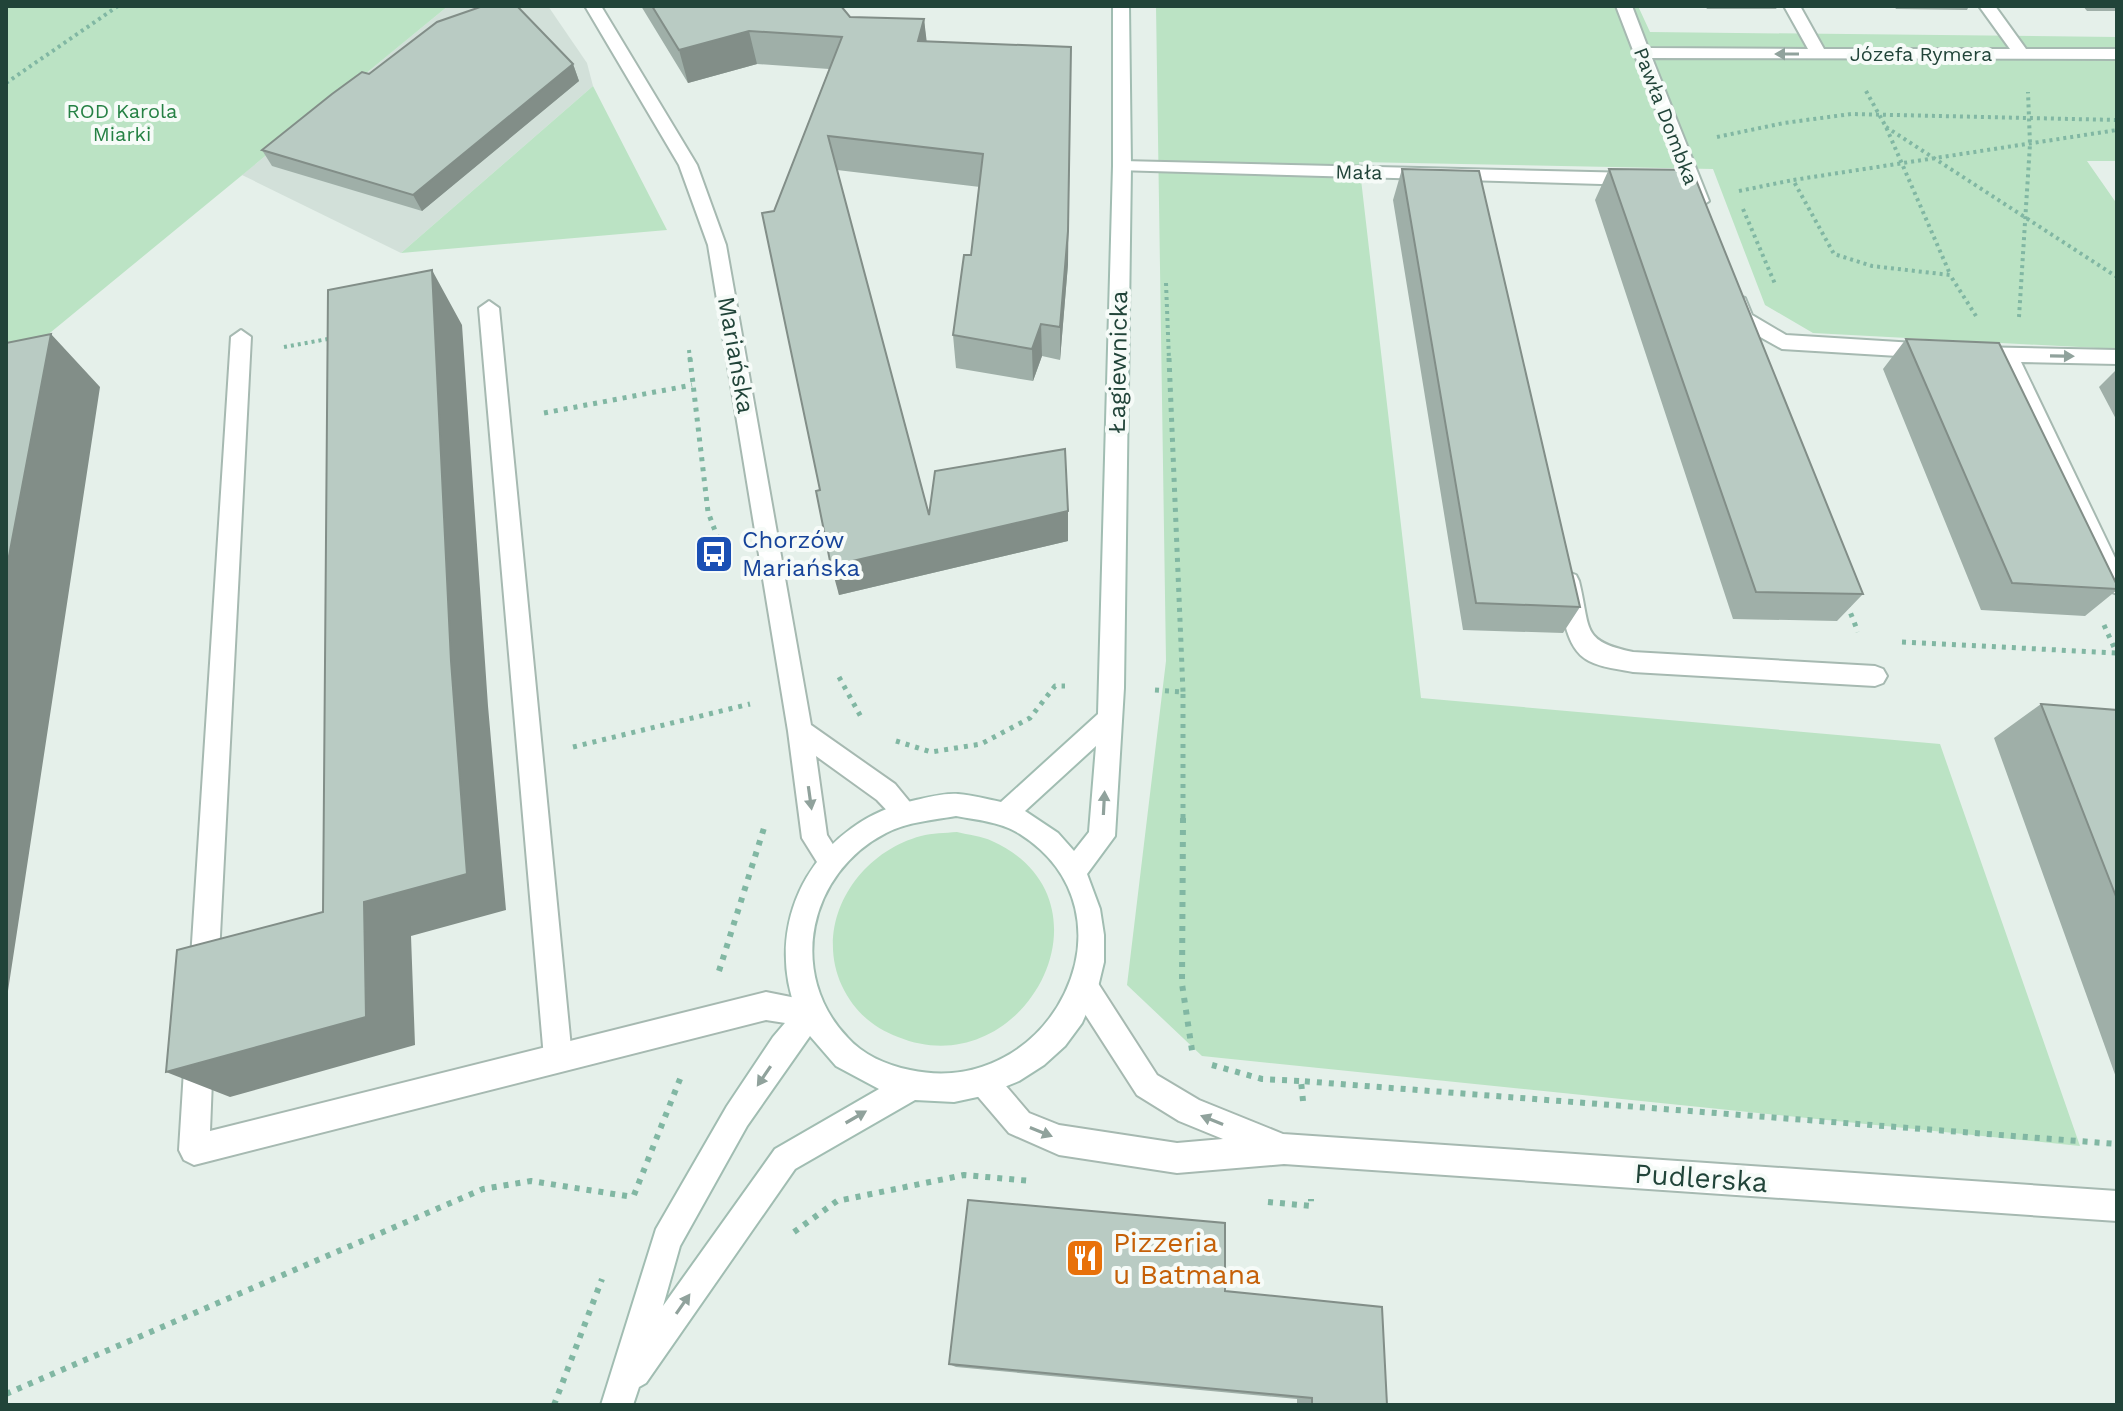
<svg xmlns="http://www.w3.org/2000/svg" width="2123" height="1411" font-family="'Work Sans',sans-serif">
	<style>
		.built { fill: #d2e0d9 }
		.green { fill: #bbe3c4 }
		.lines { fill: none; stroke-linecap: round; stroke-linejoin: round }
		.lane-casing { stroke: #a6b9b1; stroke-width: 4 }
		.street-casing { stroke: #a6b9b1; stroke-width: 4 }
		.secondary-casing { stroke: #a1bdb2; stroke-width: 4 }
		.path-far2 { stroke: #81b7a3; stroke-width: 4; stroke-dasharray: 3 4; stroke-linecap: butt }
		.path-far1 { stroke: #81b7a3; stroke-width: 5; stroke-dasharray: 4 6; stroke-linecap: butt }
		.path { stroke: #81b7a3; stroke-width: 6; stroke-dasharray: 5 7; stroke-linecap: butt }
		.lane { fill: #fff; fill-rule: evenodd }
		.street { fill: #fff; fill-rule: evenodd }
		.secondary { fill: #fff; fill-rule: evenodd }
		.wall { fill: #9fafa8 }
		.shaded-wall { fill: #828e88 }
		.building { fill: #b9cbc3; stroke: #828e88; stroke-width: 2 }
		.oneway { fill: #90a29c }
		.labels { text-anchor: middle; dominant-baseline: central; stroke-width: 8; stroke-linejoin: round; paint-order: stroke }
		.far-street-label { font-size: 20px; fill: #214439; stroke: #f6fbf8 }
		.far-park-label { font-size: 20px; fill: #258144; stroke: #f6fbf8 }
		.street-label { font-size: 24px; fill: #214439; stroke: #f6fbf8 }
		.transit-label { font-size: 24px; fill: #164399; stroke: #f6fbf8; text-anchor: start }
		.near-street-label { font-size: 28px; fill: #214439; stroke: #f6fbf8 }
		.near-food-label { font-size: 28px; fill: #c56008; stroke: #f6fbf8; text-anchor: start }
	</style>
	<rect width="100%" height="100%" fill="#e5f0ea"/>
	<path class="built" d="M448 6H548L587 63 593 86 401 253 242 175Z"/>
	<path class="green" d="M6 6H448L6 369Z
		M1156 6H1638L1650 32 2117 37V161H2087L2117 204V349L1813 333 1765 305 1713 169 1359 162 1421 698 1940 744 2080 1146 1202 1056 1127 985 1166 661Z
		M593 86 667 230 401 253Z
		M957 832C968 835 982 836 992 841 1124 901 1023 1088 898 1037 872 1027 854 1011 842 986 813 923 857 853 921 836 932 833 945 833 957 832Z"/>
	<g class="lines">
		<g class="lane-casing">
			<path id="lane" d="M241 330 251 337 218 974 214 983 204 987 194 983 190 974 231 337Z
				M1568 572 1576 575 1579 581C1591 629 1580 641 1633 652L1875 666 1883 669 1887 676 1883 683 1875 686 1633 672C1619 669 1602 668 1589 661 1563 648 1563 607 1557 581L1560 575Z
				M766 992 821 1003 825 1013 821 1023 811 1027 766 1020 194 1165 184 1160 179 1150 185 1054 189 1044 199 1040 209 1044 213 1054 210 1131Z"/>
		</g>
		<g class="street-casing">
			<path id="street" d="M585 6H601L697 165 726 245 811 725 895 784 918 812 914 820 905 823 896 820 877 800 816 756 827 835 844 862 840 870 831 874 822 870 802 838 788 731 708 245 679 165Z
				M1616 6H1632L1648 48 1808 49 1784 6H1800L1824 49H2010L1979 6H1995L2026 49H2117V59L1652 58 1709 201 1700 207 1691 201Z
				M1122 161 1635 173 1644 179 1635 185 1116 170 1113 166 1116 162Z
				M1738 296 1745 298 1752 315 1786 335 1931 344 1941 351 1931 358 1782 349 1737 324 1728 303Z
				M489 301 499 308 572 1058 568 1068 558 1072 548 1068 544 1058 479 308Z
				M1972 347 2117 350V364L2021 362 2117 562V594L2109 591 2106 585 2001 362 1965 359 1962 354Z
				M1084 974 1094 977 1157 1075 1199 1100 1283 1134 2117 1191V1221L1284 1164 1177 1173 1059 1155 1009 1133 974 1092 970 1082 974 1072 984 1068 994 1072 1029 1113 1059 1125 1177 1143 1223 1139 1179 1121 1137 1095 1074 997 1070 987 1074 977Z"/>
		</g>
		<g class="secondary-casing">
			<path id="secondary" d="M1113 6H1129L1131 166 1124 688 1115 836 1087 874 1100 909 1104 935V962L1098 987 1082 1023 1065 1046 1044 1065 1019 1081 982 1096 954 1102 915 1100 795 1169 646 1383 639 1387 633 1405H601L656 1229 727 1106 773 1037 796 1010C761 916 820 820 916 800 929 797 945 793 958 794 972 795 987 799 1001 802L1098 714 1113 166ZM1096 746 1089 832 1074 851 1058 833 1025 811ZM956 816C978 820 1001 822 1020 834 1145 913 1051 1101 910 1070 886 1065 863 1055 847 1037 787 974 808 873 886 833 907 822 933 820 956 816ZM810 1036 836 1066 879 1089 775 1149 663 1306 680 1246 747 1126Z"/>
		</g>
		<path class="path-far2" d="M6 83 118 6
			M1866 91 1886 127 1950 274
			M1886 127 2117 277
			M1717 137 1784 123 1851 114 2117 120
			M1739 191 1793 180
			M1743 209 1775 284
			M1166 283 1169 360
			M1976 316 1950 275 1872 266 1834 254 1793 180 2117 130
			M2019 317 2030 144 2028 92
			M284 347 333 338
			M689 350 690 360"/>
		<path class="path-far1" d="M690 358 708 512 720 544
			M1169 358 1183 692
			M544 413 692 385
			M1847 604 1858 632
			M2104 625 2117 654
			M1902 642 2117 653
			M839 677 861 717
			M1155 690 1183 692V820
			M896 741 931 752 981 744 1030 718 1055 686H1065
			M573 747 750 704"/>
		<path class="path" d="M1183 818 1182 984 1193 1057
			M719 971 764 828
			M1212 1065 1262 1079 1301 1081
			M1303 1101 1301 1081 2117 1144
			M634 1195 682 1074
			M1268 1202 1311 1206V1199
			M794 1232 837 1201 964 1175 1031 1181
			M6 1394 483 1189 531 1181 633 1197
			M554 1405 602 1279"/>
		<use href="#lane" class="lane"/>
		<use href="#street" class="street"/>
		<use href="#secondary" class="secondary"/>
	</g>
	<path class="wall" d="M641 6H841L850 17 924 19 926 41 1068 264 1060 360 1042 356 1033 381 956 368 953 335 971 255 980 187 837 170 929 515 1068 511V541L839 595 820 490 774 211 829 69 757 64 688 83Z
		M1705 6H1778L1776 9H1707Z
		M1894 6H1969L1967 10 1896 9Z
		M2083 6H2117V11H2087Z
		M573 64 579 81 422 211 272 166 262 150 369 74Z
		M1402 169 1580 607 1563 633 1463 630 1393 200Z
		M1609 169 1863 594 1837 621 1733 619 1595 200Z
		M1906 339 2117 585V590L2085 616 1981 610 1883 369Z
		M2117 369V421L2099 387Z
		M2041 704 2117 710V1080L1994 738Z
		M1225 1291 1387 1405H1297V1399L956 1367 949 1364Z"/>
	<path class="shaded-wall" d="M924 19 928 52 918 41Z
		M749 31 757 64 688 83 679 50Z
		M1071 47 1068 264 1060 360V327Z
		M573 64 579 81 422 211 413 195Z
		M432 270 462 325 488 706 506 910 411 936 415 1045 230 1097 166 1072 364 902 451 661Z
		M1041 324 1042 356 1033 381 1032 349Z
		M51 334 100 387 6 1004V572Z
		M1068 511V541L839 595 831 566Z"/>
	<path class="building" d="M483 6H517L573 64 413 195 262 150 332 94 362 72 369 74 437 22Z
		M652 6H841L850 17 924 19 918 41 1071 47 1068 231 1060 327 1041 324 1032 349 953 335 964 255H971L983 154 828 136 929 515 935 471 1065 449 1068 511 831 566 816 491 820 490 762 213 774 211 842 37 749 31 679 50Z
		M1402 169 1479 171 1580 607 1476 603Z
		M1609 169 1692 170 1863 594 1756 592Z
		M432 270 451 661 467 874 364 902 366 1017 166 1072 177 950 323 912 328 290Z
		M51 334 6 572V343Z
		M1906 339 1999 343 2117 585V589L2012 583Z
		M2041 704 2117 710V899Z
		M968 1200 1225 1223V1291L1382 1307 1387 1405H1312V1398L949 1364Z"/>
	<defs><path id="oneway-solid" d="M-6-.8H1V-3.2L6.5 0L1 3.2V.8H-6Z" transform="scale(2)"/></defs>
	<g class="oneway">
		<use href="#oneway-solid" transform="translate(1787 54) rotate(-180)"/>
		<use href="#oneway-solid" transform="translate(2062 356) rotate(1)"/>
		<use href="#oneway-solid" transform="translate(810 798) rotate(82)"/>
		<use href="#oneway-solid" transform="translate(1104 803) rotate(-87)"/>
		<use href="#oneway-solid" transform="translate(764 1076) rotate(124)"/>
		<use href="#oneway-solid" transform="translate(856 1117) rotate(-30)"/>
		<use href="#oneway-solid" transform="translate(1212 1120) rotate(-158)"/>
		<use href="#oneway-solid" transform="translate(1041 1132) rotate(22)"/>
		<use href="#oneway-solid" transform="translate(683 1304) rotate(-55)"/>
	</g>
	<defs>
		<g id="bus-square" transform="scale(2)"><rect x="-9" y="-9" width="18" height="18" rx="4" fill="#1a4fb4" stroke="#f6fbf8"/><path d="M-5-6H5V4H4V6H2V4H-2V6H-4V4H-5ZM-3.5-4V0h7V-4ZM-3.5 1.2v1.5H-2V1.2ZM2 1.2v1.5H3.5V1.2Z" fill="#fff"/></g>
		<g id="restaurant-square" transform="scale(2)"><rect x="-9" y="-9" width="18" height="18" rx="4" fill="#e8710a" stroke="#f6fbf8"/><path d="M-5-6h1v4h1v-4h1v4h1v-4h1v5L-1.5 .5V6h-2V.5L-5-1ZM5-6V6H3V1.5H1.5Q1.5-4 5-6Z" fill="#fff"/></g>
	</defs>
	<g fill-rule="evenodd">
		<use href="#bus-square" x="714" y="554"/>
		<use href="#restaurant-square" x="1085" y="1258"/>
	</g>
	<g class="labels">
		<g class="far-street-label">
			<text x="1921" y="54">Józefa Rymera</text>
			<text transform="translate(1666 116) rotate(69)">Pawła Dombka</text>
			<text transform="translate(1359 172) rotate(1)">Mała</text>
		</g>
		<g class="far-park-label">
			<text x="122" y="111">ROD Karola<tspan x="122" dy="23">Miarki</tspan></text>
		</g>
		<g class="street-label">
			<text transform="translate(736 355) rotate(80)">Mariańska</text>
			<text transform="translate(1118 362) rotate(-89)">Łagiewnicka</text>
		</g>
		<g class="transit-label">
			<text x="742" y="540">Chorzów<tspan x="742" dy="28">Mariańska</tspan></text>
		</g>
		<g class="near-street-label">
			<text transform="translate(1701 1178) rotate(4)">Pudlerska</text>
		</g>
		<g class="near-food-label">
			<text x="1113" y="1242">Pizzeria<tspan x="1113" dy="32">u Batmana</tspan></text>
		</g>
	</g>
	<rect width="2123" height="1411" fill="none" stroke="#214439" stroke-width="16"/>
</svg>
